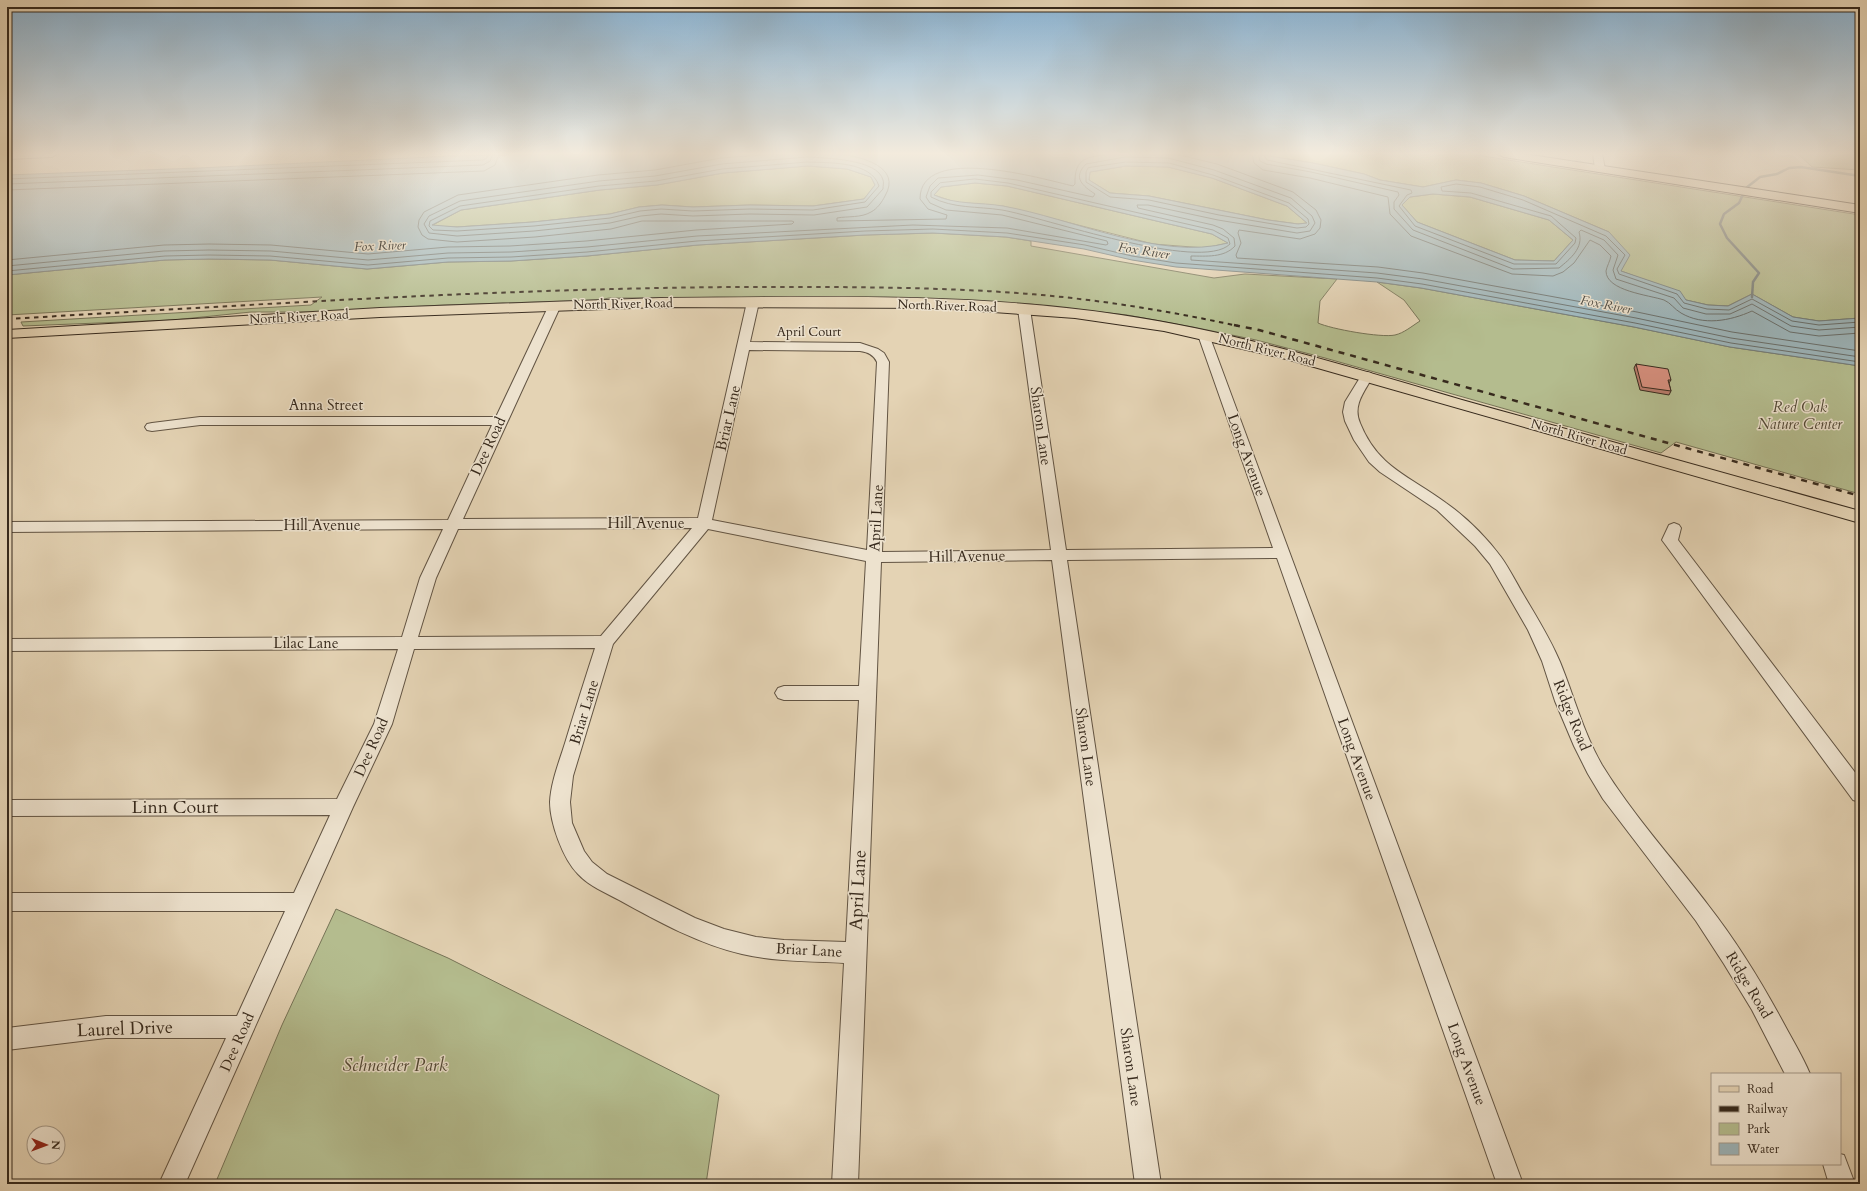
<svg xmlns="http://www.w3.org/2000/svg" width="1867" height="1191" font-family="Cardo,serif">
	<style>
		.green { fill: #b4bc8e; stroke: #767356 }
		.water { fill: #9cb4b9; stroke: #747d7b; fill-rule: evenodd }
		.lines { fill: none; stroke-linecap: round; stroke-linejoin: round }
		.shore { stroke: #6a6f6b; stroke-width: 1 }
		.stream { stroke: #747d7b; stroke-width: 2.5 }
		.minor-casing { stroke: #625443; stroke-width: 2 }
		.major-casing { stroke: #372a1d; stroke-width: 2 }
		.minor { fill: #ede2ce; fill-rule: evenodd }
		.major { fill: #e4d3b4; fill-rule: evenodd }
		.rail-far1 { stroke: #372a1d; stroke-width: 2; stroke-dasharray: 4.5 4.5; stroke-linecap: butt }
		.rail { stroke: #372a1d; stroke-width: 2.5; stroke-dasharray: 6 6; stroke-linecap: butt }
		.wall { fill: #b97b6c; stroke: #372a1d }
		.building { fill: #d78f7e; stroke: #372a1d }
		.labels { text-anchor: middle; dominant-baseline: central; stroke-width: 3; stroke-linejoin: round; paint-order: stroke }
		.far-water-label { font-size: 13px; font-style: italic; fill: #504c44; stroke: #ede2ce }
		.far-street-label { font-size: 13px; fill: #372a1d; stroke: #ede2ce }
		.street-label { font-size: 15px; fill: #372a1d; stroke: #ede2ce }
		.park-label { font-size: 15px; font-style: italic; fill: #504734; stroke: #ede2ce }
		.near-street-label { font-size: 18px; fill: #372a1d; stroke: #ede2ce }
		.near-park-label { font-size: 18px; font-style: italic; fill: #504734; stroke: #ede2ce }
	</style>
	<rect width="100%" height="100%" fill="#e4d3b4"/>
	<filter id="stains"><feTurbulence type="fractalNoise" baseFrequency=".005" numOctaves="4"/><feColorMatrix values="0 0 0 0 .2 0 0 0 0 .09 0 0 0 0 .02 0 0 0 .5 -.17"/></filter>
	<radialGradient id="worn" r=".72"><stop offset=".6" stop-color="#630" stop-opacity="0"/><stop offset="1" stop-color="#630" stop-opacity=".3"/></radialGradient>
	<path class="green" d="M1256 154H1470L1860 215V318L1819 321 1793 317 1752 294 1728 306 1708 305 1686 300 1648 281 1621 271 1609 232 1524 196 1481 183 1456 180 1423 187 1380 180 1364 174 1313 163Z
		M1798 154H1860V170L1812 167Z
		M808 166 847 169 871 177 875 185 864 199 813 206 750 205 693 207 662 205 639 207 610 214 533 222 457 227 431 226 461 210 600 190 657 185 723 173Z
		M1126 166 1168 167 1212 178 1287 206 1307 223 1298 224 1268 220 1149 196 1110 193 1089 180 1090 172Z
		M975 183 1007 186 1212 234 1228 243 1205 248 1153 244 1003 206 955 202 934 195 941 187Z
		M1433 194 1470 197 1549 220 1573 240 1554 261 1515 260 1417 222 1402 205 1410 197Z
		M933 233 1006 237 1031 241V246L1214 278 1245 274 1337 279 1320 301 1318 323C1331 329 1381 338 1395 335 1404 333 1412 326 1420 321L1404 300 1377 282 1421 288 1634 327 1730 347 1860 366V494L1676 442 1661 453 1325 358 1256 340 1193 327 1127 315 1030 304 843 297 609 298 599 300 444 305 311 312H251L173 320 23 326 21 322 311 305 322 297 7 315V275L165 260 209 259 270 260 367 269 448 262 511 261 587 256 698 245 865 235Z
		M336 909 448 958 719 1095 706 1184H215L282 1025Z"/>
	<path class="water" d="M554 154H1256L1313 163 1364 174 1380 180 1423 187 1456 180 1481 183 1524 196 1609 232 1630 255 1621 271 1680 291 1686 300 1708 305 1728 306 1752 294 1793 317 1819 321 1860 318V366L1730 347 1634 327 1421 288 1377 282 1176 267 1132 260 1084 249 1006 237 933 233 865 235 698 245 587 256 511 261 448 262 367 269 270 260 209 259 165 260 7 275V175L198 168 452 156ZM808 166 847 169 871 177 875 185 864 199 813 206 750 205 693 207 662 205 639 207 610 214 533 222 457 227 432 225 461 210 600 190 657 185 723 173ZM1126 166 1168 167 1212 178 1287 206 1307 223 1298 224 1268 220 1149 196 1110 193 1089 180 1090 172ZM975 183 1007 186 1212 234 1228 243C1161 261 1071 218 1003 206 980 202 956 205 934 195L941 187ZM1433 194 1470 197 1549 220 1573 240 1554 261 1515 260 1417 222 1402 205 1410 197Z"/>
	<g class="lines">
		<path class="shore" d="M841 154C862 157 902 167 885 196 882 202 877 209 871 212 861 218 848 216 837 218V221L946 219 947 215 928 209 920 199C920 143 1043 179 1073 186L1075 184C1074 157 1088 157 1110 154
			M1175 154 1217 164 1293 192 1316 210 1321 220 1320 228 1315 234 1300 239 1239 230 1238 233 1241 243 1236 255 1237 258 1378 267 1423 273 1637 312 1732 332 1860 351
			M1252 154 1254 163 1263 170 1310 178 1388 197 1390 214 1411 236 1512 274 1553 276 1563 272 1574 263 1590 240 1600 245 1611 256C1610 261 1607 266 1606 271 1606 291 1649 295 1664 300 1671 303 1674 309 1681 313 1703 326 1730 321 1752 311L1790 332 1819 336 1860 333
			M1258 154 1260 161 1266 164 1311 172 1398 192 1399 195 1394 202V209L1413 230 1513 269 1559 268C1570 259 1584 248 1579 232L1581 230 1604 240 1618 255 1613 270 1616 279 1674 298 1683 308 1706 314H1730L1752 304 1791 326 1819 330 1860 327
			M1263 154 1267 160 1411 190 1412 193 1407 195 1399 206 1415 226 1514 264H1556L1575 243 1576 238 1551 216 1471 193 1442 191 1441 187 1456 184 1480 187 1523 200 1606 236 1625 255 1617 269 1619 274 1677 294 1684 303 1707 309 1729 310 1752 299 1792 321 1819 325 1860 322
			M808 157C825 158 878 159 883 180 884 182 883 186 883 189L867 207 814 215 750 214 693 216 661 214 641 216 610 223 534 231 457 236 429 233 424 224 429 216 460 201 599 181 655 176 722 164Z
			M808 162C830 163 871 161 879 186L865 202 813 210 750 209 693 211 661 209 640 211 610 218 534 226 457 231 433 230 429 226 430 221 460 206 599 186 656 181 722 169Z
			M1126 162 1169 163 1213 175 1289 203 1308 219 1309 224 1306 227 1297 228 1219 215 1149 200 1110 197 1086 182V172L1088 168Z
			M7 179 483 160 487 158 488 154
			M975 179 1008 183 1213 230 1228 238 1230 244C1201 273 1043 217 1002 210 977 206 954 209 931 197V192L940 183Z
			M7 184 483 165 490 161 493 154
			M7 190 484 171 495 165 499 154
			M7 260 164 245 209 244 271 245 368 254 448 247 510 246 586 241 696 230 792 224 794 222 792 221H642L611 229 535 237 457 242 428 239 422 235 418 227 419 220 424 212 458 195 598 175 655 170 721 158 775 154
			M7 266 164 251 209 250 271 251 368 260 448 253 511 252 587 247 697 236 913 225 1007 228 1106 245 1108 244 1107 241 1002 215 946 210 930 203 926 197 930 186 938 178 978 175 1017 180 1093 197 1095 194C1083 186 1072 178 1086 164L1125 157 1168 158 1214 170 1291 198 1312 216 1315 223 1310 231 1297 233 1218 220 1148 205H1137L1138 208 1213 225 1223 229 1234 238 1235 246C1224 258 1206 256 1191 256V260L1377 273 1423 279 1636 318 1731 338 1860 357
			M7 271 165 256 209 255 270 256 368 265 448 258 511 257 587 252 697 241 865 231 933 229 1007 233 1085 245 1132 256 1176 263 1377 278 1422 284 1635 323 1731 343 1860 362"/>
		<path class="stream" d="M1752 297 1753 282 1759 273 1727 238 1720 224 1724 214 1739 203 1746 188 1760 177 1777 174 1789 168 1801 167 1860 176"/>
		<g class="minor-casing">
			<path id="minor" d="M7 154H57L52 157 7 159Z
				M1593 154H1602L1605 169 1603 171 1600 172 1595 169Z
				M753 299 759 302 750 342 860 343 878 349 884 353 889 362 882 552 1051 550 1018 309 1024 306 1030 309 1066 550 1273 548 1198 335 1204 331 1208 332 1523 1184H1497L1277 558 1067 560 1161 1184H1135L1052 560 881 562 858 1184H832L844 963C810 961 776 962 742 954 699 944 659 922 621 901 606 893 589 886 578 874 563 859 550 823 550 802 551 781 560 760 566 740 575 710 585 679 595 648L414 649 392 724 353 807 185 1184H159L226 1038H106L7 1050V1028L106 1016H237L285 911H7V893H294L330 815 7 816V800L337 799 374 724 398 649 7 651V639L402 637 420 578 443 529 7 532V522L448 520 492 425H200L152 431 147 430 145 427 147 424 152 423 200 417H496L549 305 555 302 561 305 463 519 698 518 747 302ZM749 350 860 351C868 352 874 355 877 362L867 550 712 520ZM692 528 601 636 418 637 436 578 458 529ZM708 529 866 561 859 686H784L778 688 775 693 778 698 784 700H859L846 942 784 940 756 937 724 929 695 918 607 874 592 862 584 851 572 823 570 802 573 776 613 644Z
				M1367 372 1371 373 1373 376C1365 391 1352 405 1360 423 1378 468 1410 476 1446 503 1466 517 1486 537 1501 557 1509 568 1516 582 1523 594 1536 616 1550 638 1560 662 1574 696 1583 732 1602 765 1632 814 1673 859 1708 905 1737 942 1762 983 1784 1024 1793 1041 1803 1057 1810 1074H1785L1752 1010 1724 964 1696 921 1603 799 1588 774 1574 746 1555 701 1542 661 1528 630 1490 564 1475 546 1437 510 1380 472 1369 462 1354 440 1345 421 1343 412 1345 402 1361 376 1363 373Z
				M1674 523 1679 525 1681 528 1678 540 1860 779V802L1853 800 1665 544 1662 540 1669 525Z
				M1840 1154 1844 1155 1855 1184H1829L1823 1164H1840Z"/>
		</g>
		<g class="major-casing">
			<path id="major" d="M1498 154H1524L1860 205V213L1504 157Z
				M660 298C813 297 969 292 1121 315 1237 332 1350 367 1462 400 1595 437 1727 474 1860 511V523L1286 359 1164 331 1075 318 937 308 660 307 380 317 7 338V330L380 308Z"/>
		</g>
		<use href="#minor" class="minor"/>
		<use href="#major" class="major"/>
		<path class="rail-far1" d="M7 319C249 305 490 289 732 287 835 287 939 286 1042 295 1108 301 1174 312 1238 326"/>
		<path class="rail" d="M1234 325 1259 330 1860 496"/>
	</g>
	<path class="wall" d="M1636 364 1671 380 1669 383 1671 391 1669 395 1640 390 1634 368Z"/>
	<path class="building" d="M1636 364 1668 369 1671 380H1668L1671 391 1642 387Z"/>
	<linearGradient id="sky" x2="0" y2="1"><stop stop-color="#89b4d5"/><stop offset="0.48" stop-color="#f3ebdd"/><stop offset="1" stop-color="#f3ebdd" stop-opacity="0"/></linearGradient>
	<rect width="1867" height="320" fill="url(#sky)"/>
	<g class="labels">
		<g class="far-water-label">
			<text transform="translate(380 246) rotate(-2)">Fox River</text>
			<text transform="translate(1144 251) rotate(9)">Fox River</text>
			<text transform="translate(1606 305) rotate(11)">Fox River</text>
		</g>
		<g class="far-street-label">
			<text transform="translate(623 304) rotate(-1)">North River Road</text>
			<text transform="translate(947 306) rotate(2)">North River Road</text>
			<text transform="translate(299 317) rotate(-3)">North River Road</text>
			<text x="809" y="332">April Court</text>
			<text transform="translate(1267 350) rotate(14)">North River Road</text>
			<text transform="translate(1579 437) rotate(16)">North River Road</text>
		</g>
		<g class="street-label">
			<text x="326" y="405">Anna Street</text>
			<text transform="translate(728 418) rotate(-77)">Briar Lane</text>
			<text transform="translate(1041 426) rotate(82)">Sharon Lane</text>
			<text transform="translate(488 446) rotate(-65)">Dee Road</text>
			<text transform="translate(1247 455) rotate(70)">Long Avenue</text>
			<text transform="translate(876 518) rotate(-87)">April Lane</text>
			<text x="646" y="523">Hill Avenue</text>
			<text x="322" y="525">Hill Avenue</text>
			<text transform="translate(967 556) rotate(-1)">Hill Avenue</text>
			<text x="306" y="643">Lilac Lane</text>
			<text transform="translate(584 712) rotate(-73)">Briar Lane</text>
			<text transform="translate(1572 715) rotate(68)">Ridge Road</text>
			<text transform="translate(371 747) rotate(-66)">Dee Road</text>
			<text transform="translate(1086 747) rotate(82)">Sharon Lane</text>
			<text transform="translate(1357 759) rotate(70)">Long Avenue</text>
			<text transform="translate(809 950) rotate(3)">Briar Lane</text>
			<text transform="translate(1749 985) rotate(59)">Ridge Road</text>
			<text transform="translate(237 1042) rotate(-66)">Dee Road</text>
			<text transform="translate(1467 1064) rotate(70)">Long Avenue</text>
			<text transform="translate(1131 1067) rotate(82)">Sharon Lane</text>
		</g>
		<g class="park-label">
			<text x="1800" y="407">Red Oak<tspan x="1800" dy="17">Nature Center</tspan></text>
		</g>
		<g class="near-street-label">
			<text x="175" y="807">Linn Court</text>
			<text transform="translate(858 890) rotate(-87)">April Lane</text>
			<text transform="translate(125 1029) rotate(-2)">Laurel Drive</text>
		</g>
		<g class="near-park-label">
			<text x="395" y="1065">Schneider Park</text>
		</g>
	</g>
	<rect width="1867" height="1191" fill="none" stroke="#e4d3b4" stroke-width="24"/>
	<rect x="8" y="8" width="1851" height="1175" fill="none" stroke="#372a1d" stroke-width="2"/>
	<rect x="12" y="12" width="1843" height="1167" fill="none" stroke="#372a1d"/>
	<rect x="1711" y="1073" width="130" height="92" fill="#ede2ce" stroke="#a49887"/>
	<rect x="1719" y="1086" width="20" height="6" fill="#e4d3b4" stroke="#a49887"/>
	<text x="1747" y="1093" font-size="12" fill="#372a1d">Road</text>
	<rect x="1719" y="1106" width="20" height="6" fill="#372a1d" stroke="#a49887"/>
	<text x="1747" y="1113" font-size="12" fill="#372a1d">Railway</text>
	<rect x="1719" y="1123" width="20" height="12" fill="#b4bc8e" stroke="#a49887"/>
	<text x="1747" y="1133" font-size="12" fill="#372a1d">Park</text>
	<rect x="1719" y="1143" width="20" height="12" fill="#9cb4b9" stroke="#a49887"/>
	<text x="1747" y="1153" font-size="12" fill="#372a1d">Water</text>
	<g transform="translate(46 1145) rotate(91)"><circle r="19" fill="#ede2ce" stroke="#a49887"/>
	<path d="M0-3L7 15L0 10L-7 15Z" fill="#8f2418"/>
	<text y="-6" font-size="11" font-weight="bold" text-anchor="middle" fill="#372a1d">N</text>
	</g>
	<rect width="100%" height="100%" filter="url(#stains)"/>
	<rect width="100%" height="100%" fill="url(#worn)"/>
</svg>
